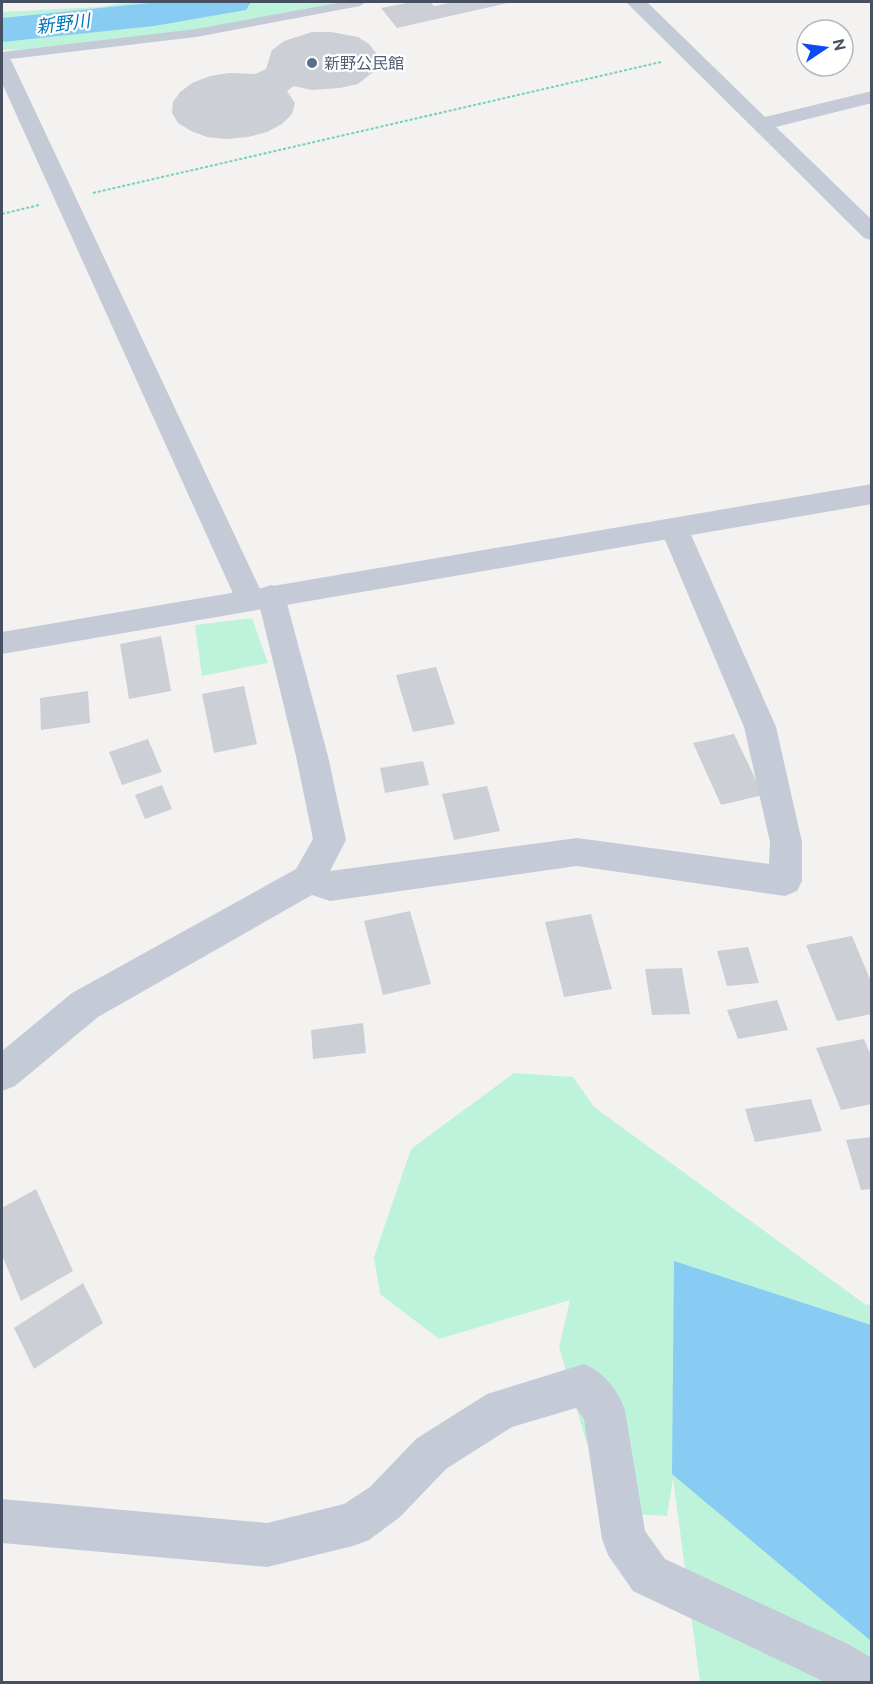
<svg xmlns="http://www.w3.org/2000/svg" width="873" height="1684" font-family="Ubuntu,'Noto Sans JP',sans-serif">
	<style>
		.green { fill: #bef3db }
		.water { fill: #88cbf3 }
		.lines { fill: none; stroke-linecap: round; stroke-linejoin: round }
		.river { fill: #88cbf3; fill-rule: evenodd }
		.building { fill: #cdcfd7 }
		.path { stroke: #73d4b4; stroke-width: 2; stroke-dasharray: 3 2; stroke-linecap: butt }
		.service { fill: #c4cbd7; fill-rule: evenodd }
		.minor { fill: #c4cbd7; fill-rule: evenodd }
		.tertiary { fill: #c4cbd7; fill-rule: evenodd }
		.service-dot { fill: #5c6f8a; stroke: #fff; stroke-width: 2 }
		.labels { text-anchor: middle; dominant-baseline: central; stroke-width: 4.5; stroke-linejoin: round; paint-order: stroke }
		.far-service-label { font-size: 16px; fill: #4e5e75; stroke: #fff; text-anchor: start }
		.far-water-label { font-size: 18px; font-style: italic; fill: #0275b9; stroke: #fff }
	</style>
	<rect width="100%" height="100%" fill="#f4f1f1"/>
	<path class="green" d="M132 2H344L249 27 60 48 2 50V12L98 7Z
		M252 618 268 663 202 676 195 625Z
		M514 1073 573 1077 594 1107 866 1305 871 1304V1682H700L673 1478 667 1516 628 1514 586 1441 559 1347 570 1300 439 1339 380 1294 374 1257 411 1149Z"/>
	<path class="water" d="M674 1261 871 1325V1641L672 1474Z"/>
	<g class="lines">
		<path class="river" d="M159 2H251L246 10 154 26 2 42V18Z"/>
	</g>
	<path class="building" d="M412 2H430L434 6 455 2H512L397 28 381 8Z
		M312 32H331L358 37 369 44 376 53 378 68 358 84 340 88 312 90 294 86 287 91 295 103 292 114 282 124 267 132 248 137 227 139 207 137 191 131 178 123 172 113 173 102 180 92 192 83 210 76 230 73 255 74 266 69 272 50 284 41Z
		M161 636 171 691 129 699 120 644Z
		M436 667 455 724 413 732 396 675Z
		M244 686 257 744 214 753 202 694Z
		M88 691 90 723 41 730 40 698Z
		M734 734 763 795 721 805 693 743Z
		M148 739 162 772 122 785 109 752Z
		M423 761 429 785 385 793 380 768Z
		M162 785 172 809 145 819 135 795Z
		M487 786 500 831 454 840 442 794Z
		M410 911 431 984 383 995 364 921Z
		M591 914 612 989 564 997 545 922Z
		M852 936 872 984V1014L837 1021 806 945Z
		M748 947 759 983 727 986 717 951Z
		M682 968 690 1014 652 1015 645 969Z
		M777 1000 788 1030 738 1039 727 1010Z
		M363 1023 366 1053 313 1059 311 1030Z
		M864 1039 872 1058V1104L841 1110 816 1048Z
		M811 1099 822 1131 755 1142 745 1109Z
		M872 1137V1189L861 1190 846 1140Z
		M36 1189 73 1271 21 1301 2 1255V1208Z
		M83 1283 103 1323 34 1369 14 1328Z"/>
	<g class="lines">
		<path class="path" d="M93 193 661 62
			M2 214 39 205"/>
		<path class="service" d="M343 2H366L360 6 196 37 2 60V52L196 29Z"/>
		<path class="minor" d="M626 2H647L765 117 872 91V103L776 127 872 220V240L864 238Z
			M2 56 9 58 12 62 260 589 271 585 281 588 285 596 328 756 346 840 330 871 577 838 769 864 770 842 744 727 660 528 664 521 674 518 684 521 688 528 776 727 802 842V881L797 891 785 896 577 866 330 901 312 895 98 1017 15 1086 2 1091V1051L72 993 296 869 313 839 296 756 260 608 251 611 241 608 236 600 2 83Z
			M584 1364C605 1373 617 1389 625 1410L645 1531 665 1559 848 1644 872 1658V1682H825L633 1591 608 1555 602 1539 584 1419 576 1408 512 1427 446 1469 400 1517 369 1540 353 1546 267 1567 2 1543V1499L267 1523 344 1504 370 1487 416 1439 487 1394Z"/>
		<path class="tertiary" d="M872 484V504L2 654V632Z"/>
	</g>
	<circle class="service-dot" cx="312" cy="63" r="6"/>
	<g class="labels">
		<g class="far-service-label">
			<text x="324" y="63">新野公民館</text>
		</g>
		<g class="far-water-label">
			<text transform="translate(63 23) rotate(-7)">新野川</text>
		</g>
	</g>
	<rect width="873" height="1684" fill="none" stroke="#475060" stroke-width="6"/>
	<g transform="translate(825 48) rotate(77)"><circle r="28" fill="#ffffff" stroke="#b5b9bf" stroke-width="1.5"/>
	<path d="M0-4.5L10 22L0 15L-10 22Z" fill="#0c4bf3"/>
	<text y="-9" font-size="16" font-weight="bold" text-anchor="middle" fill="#475060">N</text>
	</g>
</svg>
